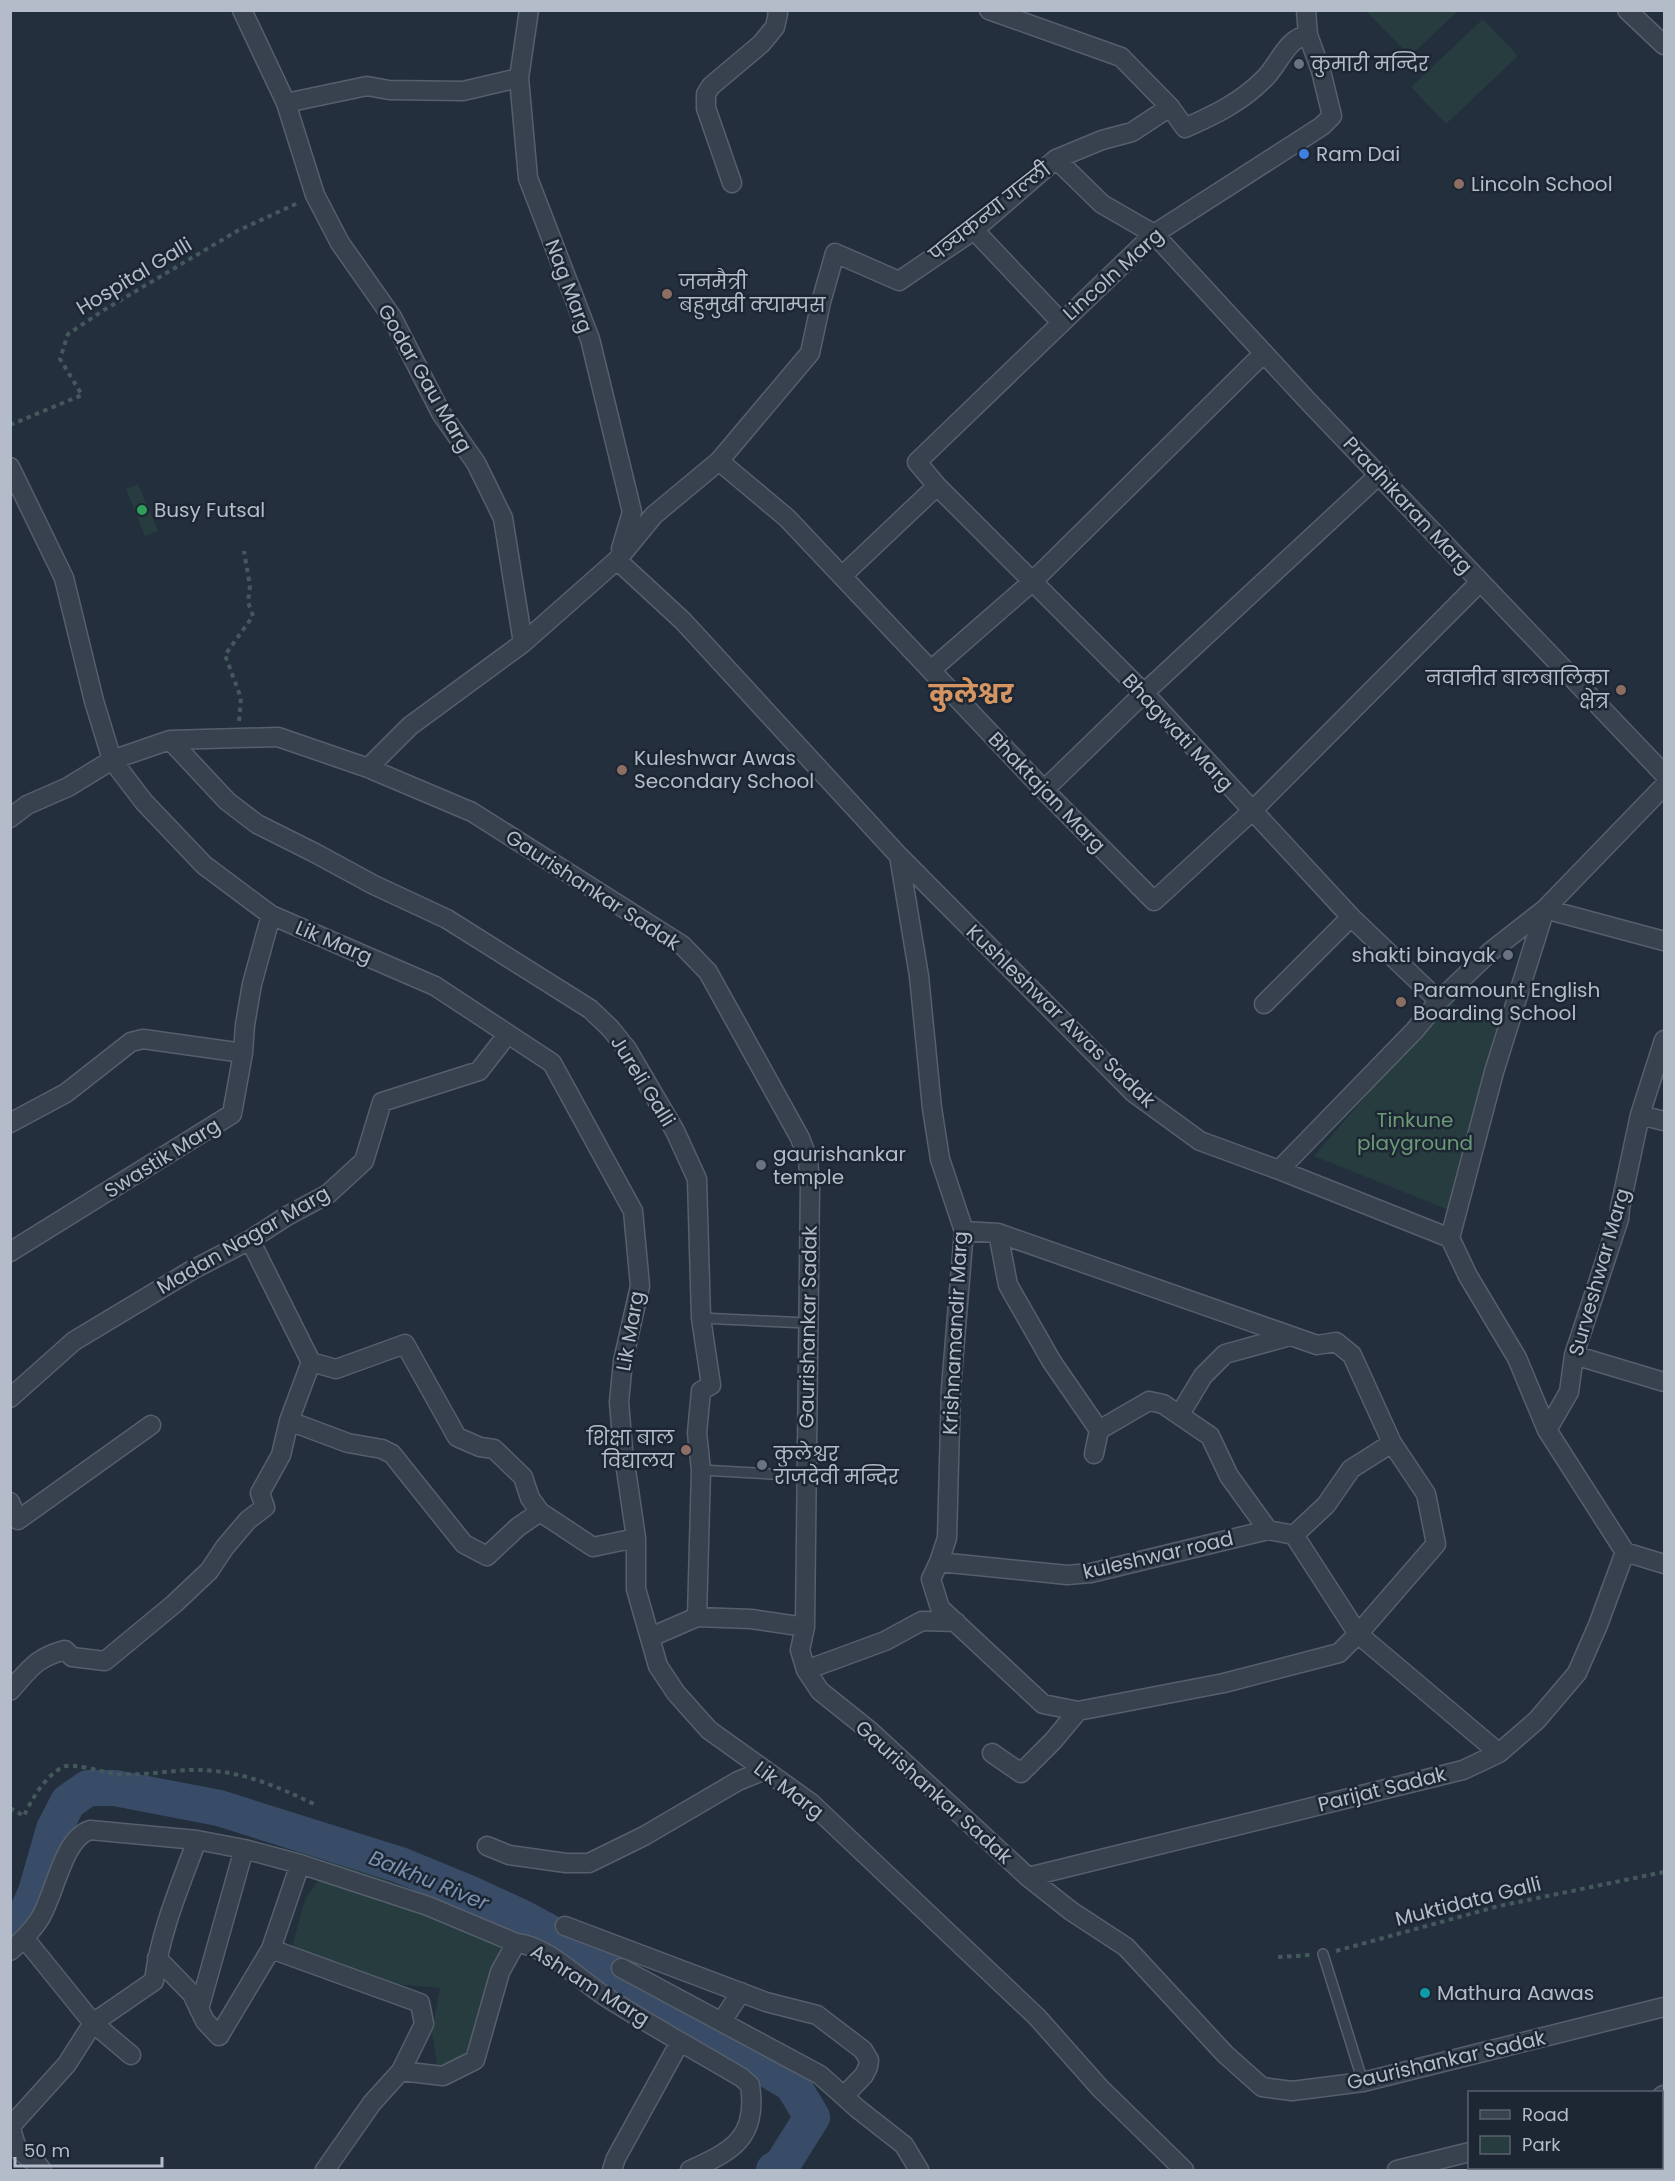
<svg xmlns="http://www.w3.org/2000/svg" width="1675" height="2181" font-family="Poppins,'Noto Sans Devanagari',sans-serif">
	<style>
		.green { fill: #263c3f }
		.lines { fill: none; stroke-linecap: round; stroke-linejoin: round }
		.river { stroke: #394c67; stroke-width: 36 }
		.lane-casing { stroke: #565f6c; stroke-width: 12 }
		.street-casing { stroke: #565f6c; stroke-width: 21 }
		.path { stroke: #44595c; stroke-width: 4; stroke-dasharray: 4.5 4.5; stroke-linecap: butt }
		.lane { stroke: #38414e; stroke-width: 9 }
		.street { stroke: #38414e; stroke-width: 18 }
		.worship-dot { fill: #6b7280; stroke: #1d2633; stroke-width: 2 }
		.shop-dot { fill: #3f7fe0; stroke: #1d2633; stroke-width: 2 }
		.education-dot { fill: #8d6e63; stroke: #1d2633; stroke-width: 2 }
		.leisure-dot { fill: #2e9e5b; stroke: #1d2633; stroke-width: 2 }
		.culture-dot { fill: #0f9aa8; stroke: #1d2633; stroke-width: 2 }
		.labels { text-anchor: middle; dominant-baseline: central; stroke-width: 5; stroke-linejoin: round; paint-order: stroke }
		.poi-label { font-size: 20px; fill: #b4bcc9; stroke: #1d2633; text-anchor: start }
		.street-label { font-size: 20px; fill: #b4bcc9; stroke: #1d2633 }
		.park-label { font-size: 20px; fill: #6b9a76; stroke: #1d2633 }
		.water-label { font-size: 21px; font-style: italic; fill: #7c92b1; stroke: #1d2633 }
		.district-label { font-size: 26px; font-weight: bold; fill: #d59563; stroke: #1d2633 }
	</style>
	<rect width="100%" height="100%" fill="#242f3e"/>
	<path class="green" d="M1366 11H1458L1410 56Z
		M1483 19 1518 56 1446 124 1411 87Z
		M138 484 158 531 145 536 126 489Z
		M1448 1001 1497 1025 1459 1214 1314 1156Z
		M333 1858 514 1932 472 2041 461 2061 438 2072 432 2032 440 1988 372 1982 290 1954 305 1900Z"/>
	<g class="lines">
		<path class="river" d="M10 1930 22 1919 29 1908 36 1892 54 1829 68 1802 88 1788H115L219 1808 400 1865 473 1895 523 1918 571 1944 631 1986 689 2023 792 2084 812 2117 782 2165 774 2170"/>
		<g class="lane-casing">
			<path id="lane" d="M701 1318 807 1323
				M701 1470 807 1476
				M1323 1954 1363 2082"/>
		</g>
		<g class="street-casing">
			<path id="street" d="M242 10 286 103 315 195 340 243 392 317 441 413 476 463 503 518 523 643 617 560 654 515 719 461 810 353 821 302 835 253 899 281 974 230 1056 159 1102 140 1132 132 1170 107
				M529 10 519 78 528 178 590 339 632 512 621 549
				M989 10 1121 57 1170 107 1185 128C1214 115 1240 103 1264 79 1279 65 1286 38 1308 35
				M1306 10 1308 35 1321 71 1332 116 1322 126 1154 234 917 462 937 486 1144 693 1351 917 1439 1001
				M1627 10 1664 45
				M286 103 367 86 389 90 463 91 519 78
				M1056 159 1102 204 1154 234 1307 400 1664 774
				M732 183 706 108V94L711 86 761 44 775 27 778 13 777 10
				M974 230 1061 322
				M719 461 787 518 1044 790 1154 901 1252 811 1480 582
				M10 467 64 578 94 701 112 760 144 802 204 865 271 915 435 986 552 1063 633 1211 640 1286 623 1361 619 1402 623 1449 636 1538V1589L658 1666 676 1693 709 1730 811 1803 1037 2017 1100 2088 1184 2170
				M617 560 683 621 899 856 1134 1093 1200 1141 1279 1170 1450 1238 1468 1276 1517 1358 1547 1430 1625 1552
				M842 576 937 486
				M931 670 1032 582 1264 353
				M170 740 227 801 257 824 315 853 374 885 447 919 590 1009 610 1028 627 1049 675 1131 697 1179 701 1318 711 1385 701 1391 697 1433 701 1470 697 1617
				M368 768 410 726 523 643
				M1044 790 1144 693 1380 474
				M10 818 27 805 68 787 112 760 170 740 278 737 368 768 472 812 682 945 708 972 800 1138 808 1159 810 1184 805 1627 800 1650 806 1670 820 1691 870 1731 1028 1877 1071 1911 1126 1947 1225 2054 1262 2087 1292 2091 1363 2082 1664 2007
				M899 856 919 976 932 1108 940 1159 964 1231 951 1388 947 1538 939 1562
				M1264 1004 1351 917
				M1640 1115 1664 1121
				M10 1123 66 1093 131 1042 143 1039 243 1053
				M1279 1170 1415 1030 1439 1001 1490 952 1545 909 1664 786
				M964 1231 998 1233 1317 1345 1336 1342 1352 1355 1392 1443
				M998 1233 1008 1285 1052 1362 1099 1430 1149 1401 1163 1404 1210 1436 1229 1476 1268 1530
				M1450 1238 1494 1072 1545 909 1664 941
				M10 1252 232 1114 243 1053 245 1025 252 984 271 915
				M1574 1355 1664 1382
				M311 1362 336 1369 405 1344 457 1437 480 1447 494 1449 523 1477 530 1498 540 1512 593 1547 636 1538
				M10 1398 74 1341 192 1270 250 1240 287 1216 328 1194 364 1161 382 1102 479 1071 507 1035
				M1180 1414 1203 1376 1225 1354 1290 1336
				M289 1421 348 1443 382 1449 392 1454 464 1544 487 1556 518 1527 540 1512
				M1547 1430 1569 1392 1574 1355 1619 1219 1620 1208 1640 1115 1664 1040
				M1094 1454 1099 1430
				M10 1502 18 1520 151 1425
				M1294 1535 1358 1634 1436 1544 1426 1494 1392 1443 1351 1469 1326 1505 1294 1535 1268 1530 1091 1573 1067 1575 939 1562 931 1579 940 1608 1043 1704 1078 1711 1224 1683 1339 1653 1358 1634 1499 1753
				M1625 1552 1664 1564
				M651 1637 697 1617 751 1619 805 1627
				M806 1670 885 1641 922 1621 956 1622
				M10 1691C30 1669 35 1658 65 1650L72 1657 105 1661 174 1604 209 1571 225 1547 248 1520 265 1507 260 1493 281 1455 289 1421 311 1362 250 1240
				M992 1753 1021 1773 1053 1741 1078 1711
				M487 1846 509 1855 566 1863H589L644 1836 738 1781 765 1770
				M300 1864 428 1906 516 1943
				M1028 1877 1463 1770 1499 1753 1537 1720 1577 1673 1598 1625 1625 1552
				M565 1926 766 2002 817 2015 863 2050 869 2060 868 2067 864 2075 844 2096
				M10 1951C22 1941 31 1932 39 1920 55 1896 62 1839 90 1830L197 1840
				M157 1958 192 1994 205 2021 219 2036 271 1949
				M621 1968 820 2075 858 2109 904 2145 919 2170
				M199 2009 244 1849
				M722 2021 741 1992
				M131 2055 93 2023 154 1981C160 1932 180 1886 197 1840L244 1849 300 1864 271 1949 420 2003 424 2024 401 2071
				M1662 2096 1664 2095
				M10 2125 17 2149 37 2164 42 2170
				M11 2126 67 2064 93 2023 25 1939
				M325 2170 372 2103 401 2071 443 2076 475 2060 500 1972 516 1943C546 1945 580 1980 606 1997 650 2025 695 2050 741 2077L750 2085C758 2137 733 2151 690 2170
				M612 2170 616 2158 680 2042
				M1397 2170 1470 2152"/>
		</g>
		<path class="path" d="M10 425 82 395 60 359 68 334 104 310 237 231 300 202
			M239 721 241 698 225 655 253 616 248 602 250 586 244 551
			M10 1808 24 1816C31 1800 46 1775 63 1767 74 1762 104 1773 117 1774 140 1776 167 1771 190 1770 239 1769 274 1785 316 1805
			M1336 1951 1499 1906 1664 1872
			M1278 1957 1311 1955"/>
		<use href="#lane" class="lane"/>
		<use href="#street" class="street"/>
	</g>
	<g class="worship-dot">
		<circle cx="1299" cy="64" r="6"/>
		<circle cx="1508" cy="955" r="6"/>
		<circle cx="761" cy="1165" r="6"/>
		<circle cx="762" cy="1465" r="6"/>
	</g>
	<circle class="shop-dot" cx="1304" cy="154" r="6"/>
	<g class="education-dot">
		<circle cx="1459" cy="184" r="6"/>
		<circle cx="667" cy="294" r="6"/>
		<circle cx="1621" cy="690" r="6"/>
		<circle cx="622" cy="770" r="6"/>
		<circle cx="1401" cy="1002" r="6"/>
		<circle cx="686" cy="1450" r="6"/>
	</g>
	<circle class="leisure-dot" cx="142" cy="510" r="6"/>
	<circle class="culture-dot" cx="1425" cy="1993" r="6"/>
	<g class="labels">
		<g class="poi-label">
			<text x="1311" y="64">कुमारी मन्दिर</text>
			<text x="1316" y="154">Ram Dai</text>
			<text x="1471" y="184">Lincoln School</text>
			<text x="679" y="282">जनमैत्री<tspan x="679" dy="23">बहुमुखी क्याम्पस</tspan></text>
			<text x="154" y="510">Busy Futsal</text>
			<text x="1609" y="678" text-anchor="end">नवानीत बालबालिका<tspan x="1609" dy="23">क्षेत्र</tspan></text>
			<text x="634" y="758">Kuleshwar Awas<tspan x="634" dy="23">Secondary School</tspan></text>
			<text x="1496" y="955" text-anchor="end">shakti binayak</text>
			<text x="1413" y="990">Paramount English<tspan x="1413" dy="23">Boarding School</tspan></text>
			<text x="773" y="1154">gaurishankar<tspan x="773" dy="23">temple</tspan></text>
			<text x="674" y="1438" text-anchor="end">शिक्षा बाल<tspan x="674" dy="23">विद्यालय</tspan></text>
			<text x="774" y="1454">कुलेश्वर<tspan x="774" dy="23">राजदेवी मन्दिर</tspan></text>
			<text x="1437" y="1993">Mathura Aawas</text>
		</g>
		<g class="street-label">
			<text transform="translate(990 212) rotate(-38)">पञ्चकन्या गल्ली</text>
			<text transform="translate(1113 274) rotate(-42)">Lincoln Marg</text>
			<text transform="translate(134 276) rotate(-31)">Hospital Galli</text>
			<text transform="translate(569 286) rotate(69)">Nag Marg</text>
			<text transform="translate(425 378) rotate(60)">Godar Gau Marg</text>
			<text transform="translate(1408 505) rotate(47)">Pradhikaran Marg</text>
			<text transform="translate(1178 732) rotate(47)">Bhagwati Marg</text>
			<text transform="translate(1047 792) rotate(46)">Bhaktajan Marg</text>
			<text transform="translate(593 890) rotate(33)">Gaurishankar Sadak</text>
			<text transform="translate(334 942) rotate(23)">Lik Marg</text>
			<text transform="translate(1061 1016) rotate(44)">Kushleshwar Awas Sadak</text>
			<text transform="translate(643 1081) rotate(58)">Jureli Galli</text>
			<text transform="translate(162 1158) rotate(-32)">Swastik Marg</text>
			<text transform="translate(243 1240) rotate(-30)">Madan Nagar Marg</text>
			<text transform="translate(1599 1272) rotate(-74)">Surveshwar Marg</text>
			<text transform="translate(808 1327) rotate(-89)">Gaurishankar Sadak</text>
			<text transform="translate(630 1331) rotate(-80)">Lik Marg</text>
			<text transform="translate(955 1333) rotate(-87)">Krishnamandir Marg</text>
			<text transform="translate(1158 1555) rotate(-13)">kuleshwar road</text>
			<text transform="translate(1382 1789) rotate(-14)">Parijat Sadak</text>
			<text transform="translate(789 1790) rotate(37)">Lik Marg</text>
			<text transform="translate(934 1792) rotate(42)">Gaurishankar Sadak</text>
			<text transform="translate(1468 1901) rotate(-14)">Muktidata Galli</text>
			<text transform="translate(590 1985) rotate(32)">Ashram Marg</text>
			<text transform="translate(1446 2060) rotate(-13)">Gaurishankar Sadak</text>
		</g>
		<g class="park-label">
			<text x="1415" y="1120">Tinkune<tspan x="1415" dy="23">playground</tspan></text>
		</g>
		<g class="water-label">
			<text transform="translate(429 1880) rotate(22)">Balkhu River</text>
		</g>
		<g class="district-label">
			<text x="971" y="694">कुलेश्वर</text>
		</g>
	</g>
	<rect width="1675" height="2181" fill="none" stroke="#b4bcc9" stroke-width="24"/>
	<rect x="1468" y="2091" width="195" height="78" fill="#1d2633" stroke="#59626f" stroke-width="1.5"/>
	<rect x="1480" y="2110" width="30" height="9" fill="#38414e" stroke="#59626f" stroke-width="1.5"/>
	<text x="1522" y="2121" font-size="18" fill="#b4bcc9">Road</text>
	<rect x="1480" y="2136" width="30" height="18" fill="#263c3f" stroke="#59626f" stroke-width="1.5"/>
	<text x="1522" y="2151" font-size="18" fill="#b4bcc9">Park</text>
	<path d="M15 2157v9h147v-9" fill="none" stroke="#b4bcc9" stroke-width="3"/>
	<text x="24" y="2157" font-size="18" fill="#b4bcc9" stroke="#1d2633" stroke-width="4.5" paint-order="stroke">50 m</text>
</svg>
